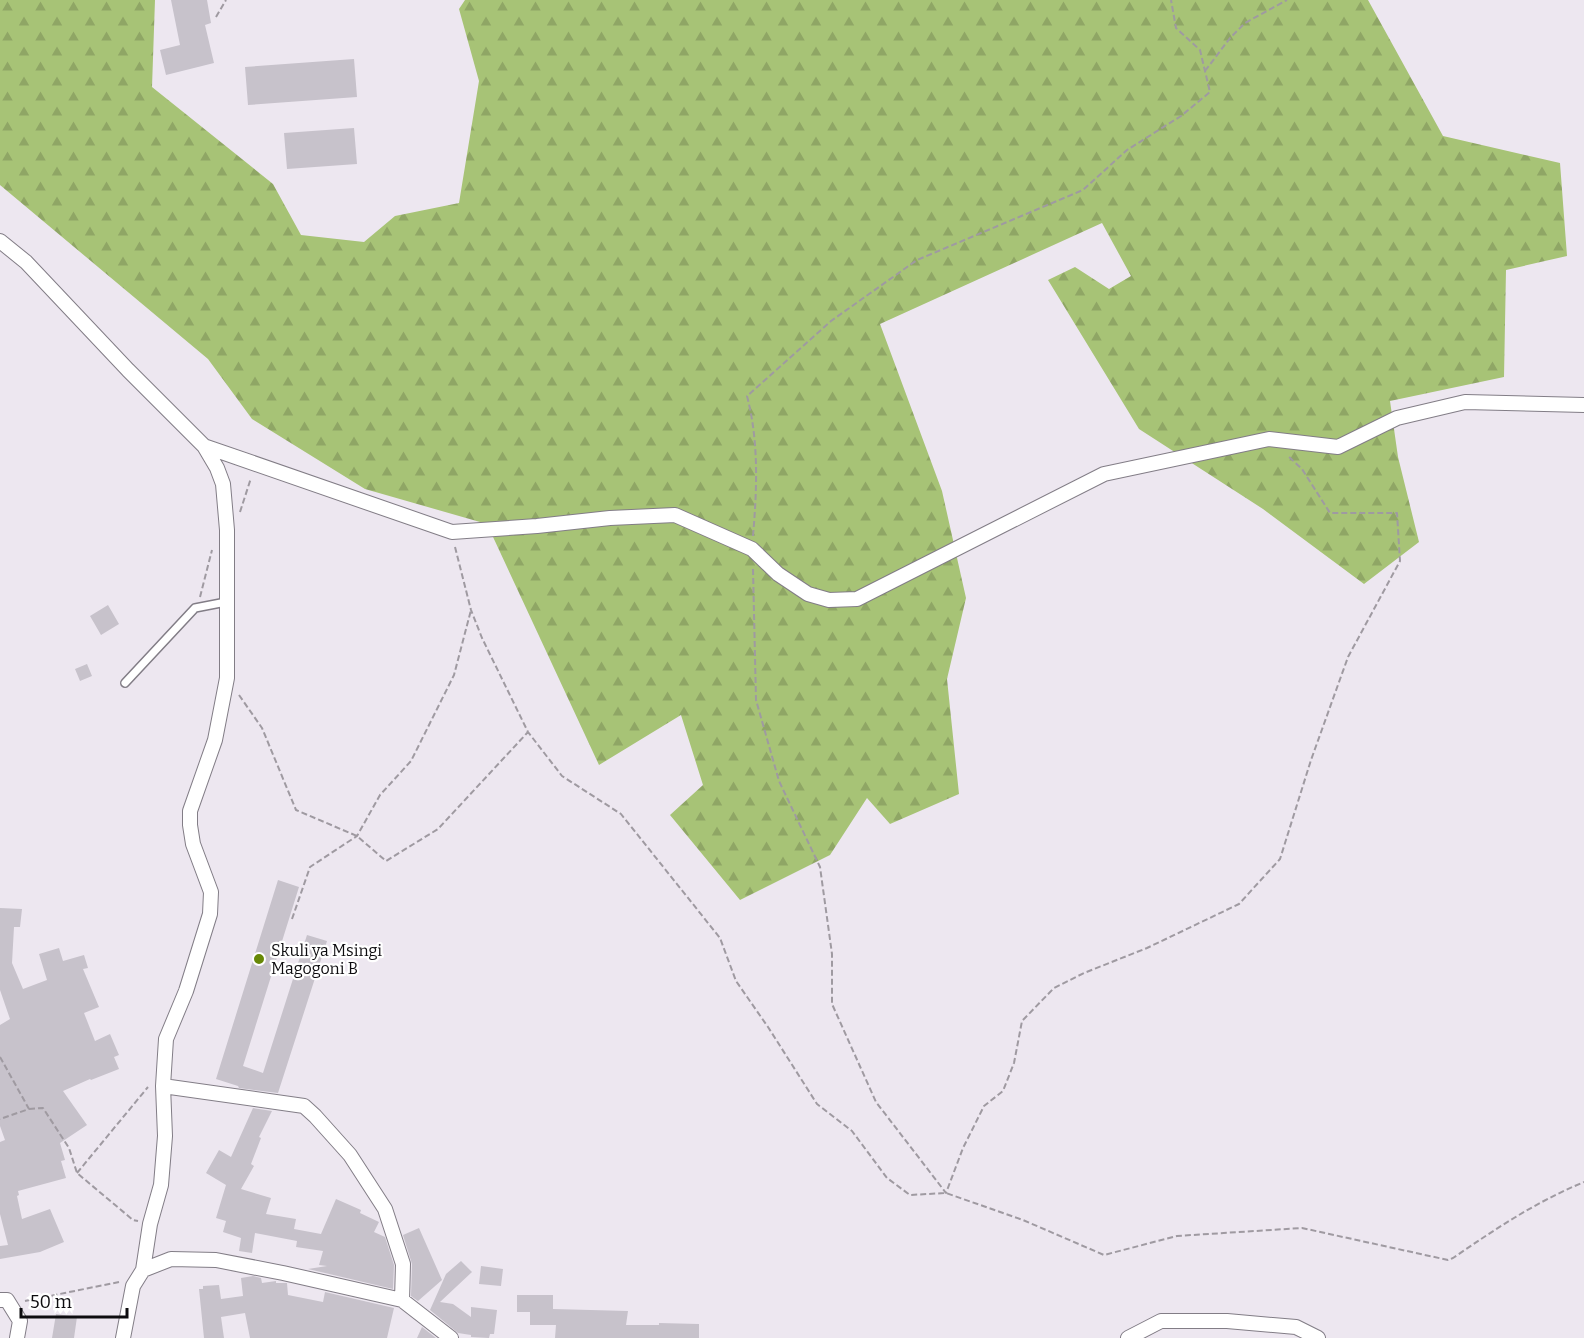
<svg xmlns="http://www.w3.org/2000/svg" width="1584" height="1338" font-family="Bitter,serif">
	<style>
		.forest { fill: url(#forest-firs) }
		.building { fill: #c7c2cb }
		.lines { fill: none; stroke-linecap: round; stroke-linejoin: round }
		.lane-casing { stroke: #827d86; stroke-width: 10 }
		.street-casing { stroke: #827d86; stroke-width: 16 }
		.path { stroke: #9f9aa1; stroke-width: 2; stroke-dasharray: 6 3; stroke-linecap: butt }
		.lane { stroke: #fff; stroke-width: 7 }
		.street { stroke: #fff; stroke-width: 14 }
		.poi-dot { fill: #678806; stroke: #fff; stroke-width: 2 }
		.labels { text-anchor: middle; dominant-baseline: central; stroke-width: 4.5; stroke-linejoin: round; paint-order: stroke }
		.poi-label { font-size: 16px; fill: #0d0c0f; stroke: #fff; text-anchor: start }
	</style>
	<defs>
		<pattern id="forest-firs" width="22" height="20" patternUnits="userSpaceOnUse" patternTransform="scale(1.5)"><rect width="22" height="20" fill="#a7c376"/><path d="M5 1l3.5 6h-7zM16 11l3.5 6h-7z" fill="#8fa665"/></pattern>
	</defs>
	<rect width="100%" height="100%" fill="#ede7f0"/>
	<path class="forest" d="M0 0H155L152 87 273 184 301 235 364 242 395 216 459 203 479 81 459 9 465 0H1368L1443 136 1560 163 1567 256 1506 270 1504 377 1390 401 1398 457 1419 542 1364 584 1263 509 1139 429 1048 280 1075 267 1109 289 1131 276 1102 223 880 324 942 491 966 598 947 679 959 794 890 824 867 798 830 855 740 900 670 815 703 785 681 715 599 765 487 524 365 489 252 419 208 359 0 185Z"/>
	<path class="building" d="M171 0H207L211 23 205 25 214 63 166 75 160 50 180 45Z
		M354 59 357 97 248 105 245 67Z
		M354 128 357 164 287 169 284 133Z
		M108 605 119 624 101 635 90 616Z
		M87 664 92 676 80 681 75 669Z
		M278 880 299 887 243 1066 263 1073 307 935 327 941 278 1093 239 1088 238 1086 216 1079Z
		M0 908 22 909 20 927H14L12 963 23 989 47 980 39 954 59 948 63 961 84 955 88 968 83 969 99 1007 84 1013 95 1041 110 1034 119 1055 114 1057 119 1069 91 1080 90 1079 63 1091 87 1125 60 1143 65 1160 61 1161 66 1178 18 1191 19 1195 17 1196 22 1219 50 1209 64 1242 40 1252 0 1259V1246L8 1245 0 1214V1142L5 1140 0 1126V1025L10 1019 0 990Z
		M253 1108 272 1111 259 1137 261 1138 251 1164 254 1166 241 1189 271 1198 266 1214 296 1219 294 1229 321 1234 336 1199 361 1210 360 1213 379 1222 374 1232 385 1237 394 1265 393 1289 308 1269 327 1266 319 1265 323 1251 296 1247 297 1241 255 1233 252 1253 239 1251 241 1238 223 1232 226 1221 216 1218 226 1185 206 1173 219 1150 231 1157Z
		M419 1228 442 1280 418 1301 411 1296 412 1264 403 1235Z
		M461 1261 472 1272 440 1302 453 1304 471 1317V1307L497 1310 494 1334H490L489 1338 471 1337V1335L458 1333 430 1310 446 1274Z
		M481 1266 503 1269 501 1286 479 1284Z
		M253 1276 261 1278 262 1283 276 1281V1283H287L288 1295 323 1302 325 1292 394 1308 387 1338H250L245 1313 221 1317 224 1338H204L199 1289H203V1286L219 1285 221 1299 243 1296 241 1278Z
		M517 1295H553V1309L628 1311 626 1325H659V1323L699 1324V1338H555L556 1325H530V1312H517Z
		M56 1314 77 1317 74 1338H52Z
		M422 1327 436 1338H417Z"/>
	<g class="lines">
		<g class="lane-casing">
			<path id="lane" d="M125 683 195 608 226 602"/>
		</g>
		<g class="street-casing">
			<path id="street" d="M0 241 26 262 128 370 204 446 452 532 537 526 610 518 675 515 752 549 778 574 808 594 829 600 857 599 1104 474 1269 439 1338 447 1397 418 1465 402 1584 405
				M163 1086 304 1106 315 1116 350 1155 385 1209 403 1264 402 1300 451 1338
				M143 1270 171 1259 216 1260 283 1273 402 1300
				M0 1300H7L20 1321 17 1338
				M123 1338 133 1286 143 1270 150 1224 161 1185 165 1136 163 1086 166 1039 186 991 210 914 211 892 193 844 190 825V811L215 740 227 678V530L223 484 217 468 204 446
				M1128 1338 1161 1321H1227L1296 1327 1318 1338"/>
		</g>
		<path class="path" d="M216 17 226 0
			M1205 71 1230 38 1245 23 1287 0
			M240 512 251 478
			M753 536C757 489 759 442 747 396L831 321 917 260 1083 190 1127 150 1181 116 1210 92 1200 50 1176 28 1171 0
			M455 547 471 610 482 638 528 732 562 776 621 814 720 938 736 981 768 1027 817 1104 852 1131 887 1178 910 1195 946 1193 1023 1220 1104 1255 1177 1236 1302 1228 1448 1260 1453 1258C1497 1228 1534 1203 1584 1182
			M753 569 756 700 779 781 820 867 832 954V1004L876 1102 946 1193 963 1148 984 1106 1003 1091 1014 1063 1022 1021 1054 988 1084 973 1147 948 1239 904 1280 859 1311 760 1348 657 1400 561 1397 513H1330L1302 469 1288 456
			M200 597 212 550
			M239 695 262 728 296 810 357 836 386 861 438 829 528 732
			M292 919 310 867 357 836 380 795 411 761 454 675 471 610
			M0 1057 29 1109 0 1119
			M29 1109 43 1108 69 1148 77 1173 133 1220 138 1221
			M77 1173 148 1087
			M25 1301 119 1282"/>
		<use href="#lane" class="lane"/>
		<use href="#street" class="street"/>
	</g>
	<circle class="poi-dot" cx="259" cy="959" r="6"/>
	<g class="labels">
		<g class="poi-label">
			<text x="271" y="950">Skuli ya Msingi<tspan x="271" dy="18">Magogoni B</tspan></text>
		</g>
	</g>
	<path d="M21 1308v9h106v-9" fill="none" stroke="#0d0c0f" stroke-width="3"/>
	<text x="30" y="1308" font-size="18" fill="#0d0c0f" stroke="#ffffff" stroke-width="4.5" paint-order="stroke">50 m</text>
</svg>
